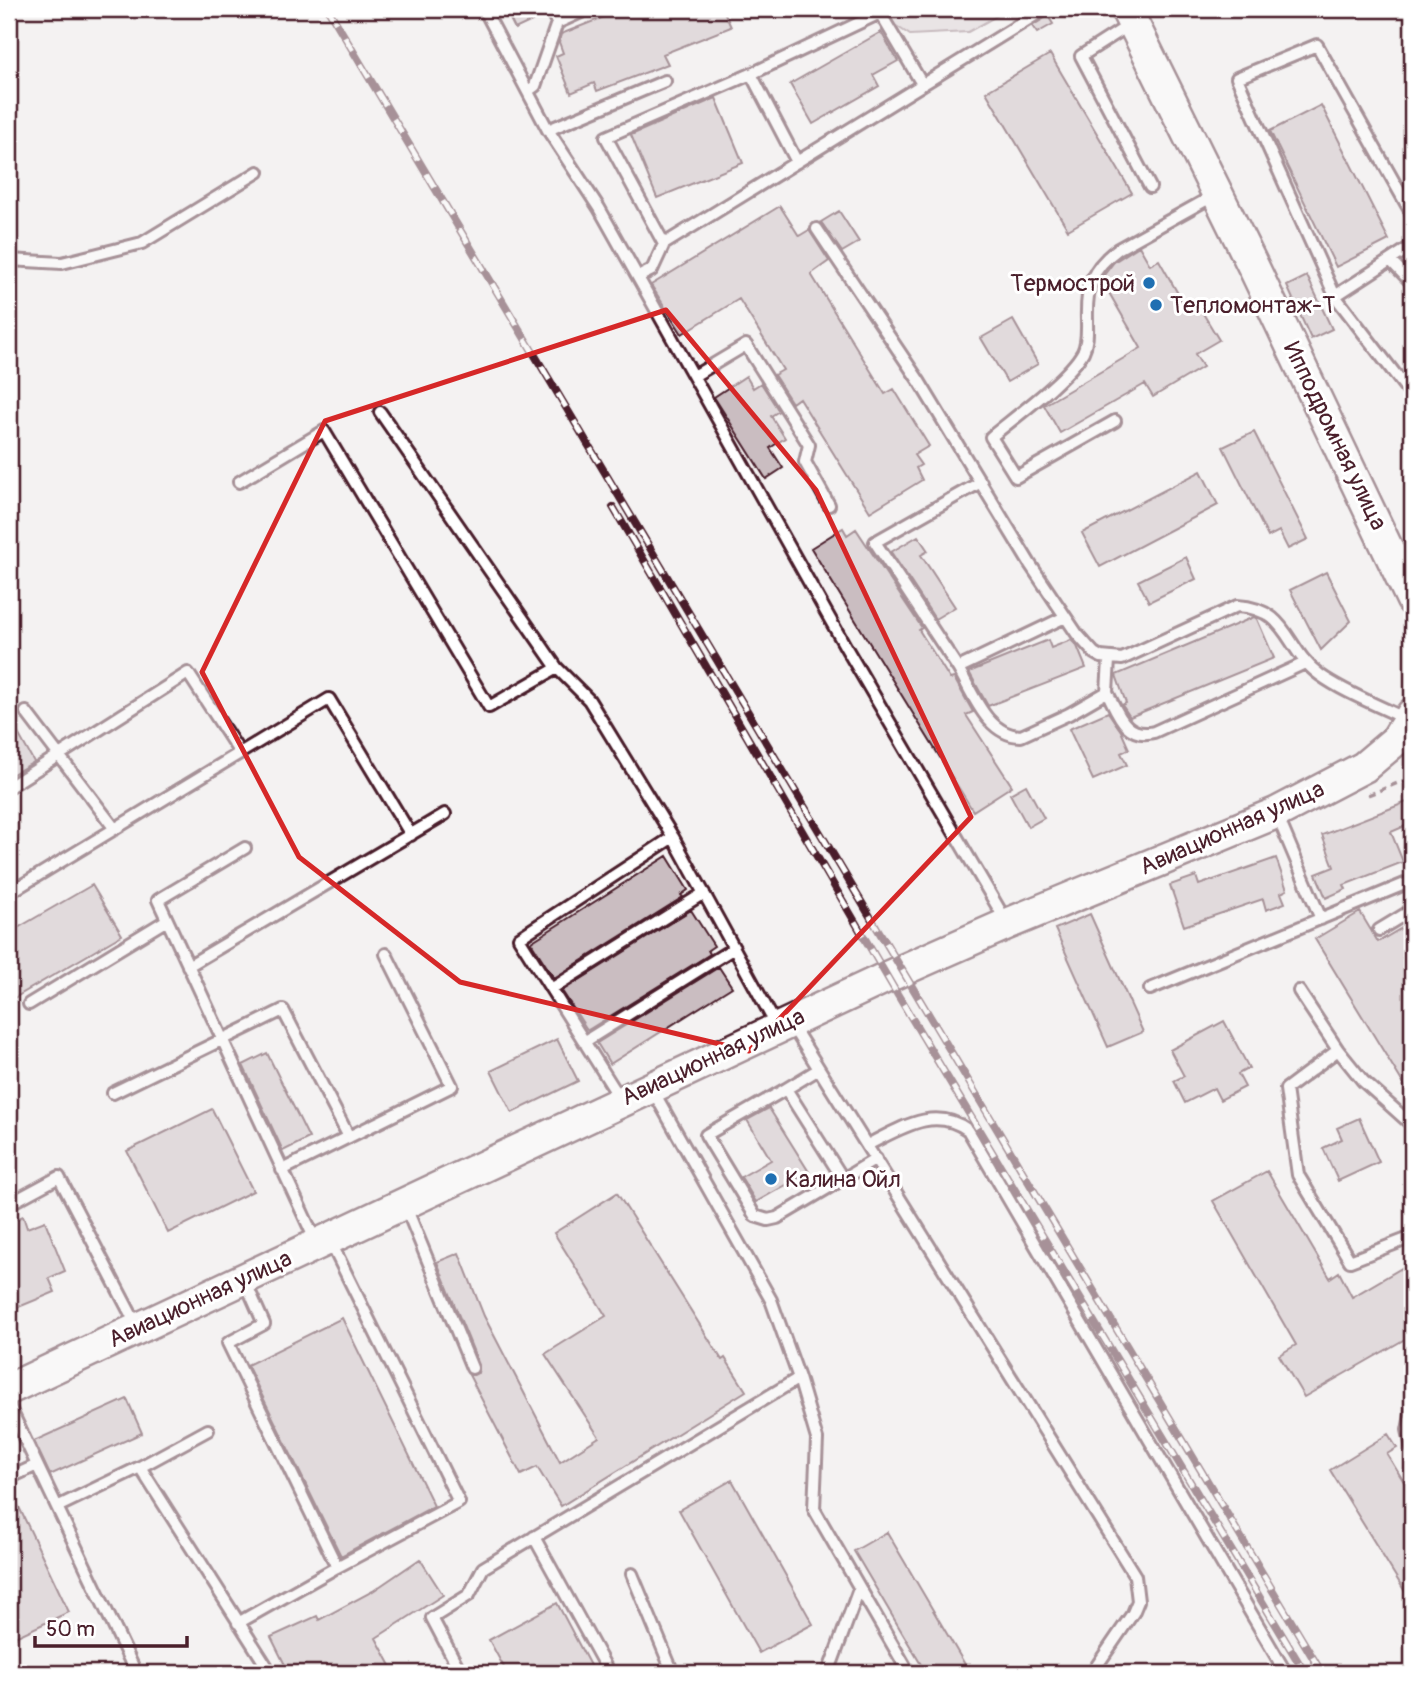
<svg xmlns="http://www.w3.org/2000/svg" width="1421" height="1682" font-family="Pangolin,sans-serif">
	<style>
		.grass { fill: #dbd2d5; stroke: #927880; stroke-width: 2 }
		.building { fill: #cabdc1; stroke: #4a1f2b; stroke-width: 2 }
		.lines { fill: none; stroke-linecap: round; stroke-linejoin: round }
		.service-casing { stroke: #4a1f2b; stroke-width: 16 }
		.secondary-casing { stroke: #4a1f2b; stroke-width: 35 }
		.path { stroke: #4a1f2b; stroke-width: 3.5; stroke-dasharray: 7 5; stroke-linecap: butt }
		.service { stroke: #fff; stroke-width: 10 }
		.secondary { stroke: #fff; stroke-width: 30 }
		.rail-casing { stroke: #4a1f2b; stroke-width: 8 }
		.rail { stroke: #fff; stroke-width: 5; stroke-dasharray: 16; stroke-linecap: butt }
		.marked { fill: none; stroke: #d62828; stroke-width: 5; stroke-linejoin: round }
		.poi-dot { fill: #1f6fb2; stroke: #fff; stroke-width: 2.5 }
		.labels { text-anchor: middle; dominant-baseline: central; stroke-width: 6; stroke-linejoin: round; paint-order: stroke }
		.poi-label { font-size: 24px; fill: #4a1f2b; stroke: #fff; text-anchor: start }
		.street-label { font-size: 24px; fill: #4a1f2b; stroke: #fff }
	</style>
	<rect width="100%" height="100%" fill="#f4f2f2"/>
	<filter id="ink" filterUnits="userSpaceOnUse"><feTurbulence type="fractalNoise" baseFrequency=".0143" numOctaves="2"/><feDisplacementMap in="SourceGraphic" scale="14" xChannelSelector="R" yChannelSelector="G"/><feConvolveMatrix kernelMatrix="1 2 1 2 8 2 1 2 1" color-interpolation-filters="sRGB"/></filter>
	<g filter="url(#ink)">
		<path class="grass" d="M886 9H978L979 11 984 9H1009L968 32 910 35 895 25Z"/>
		<path class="building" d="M505 9H526L532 21 515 29Z
			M624 9H723L731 27 663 54 668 64 597 91 594 83 571 93 556 56 563 53 559 42 561 34Z
			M1048 16 1053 24 1037 33 1032 26Z
			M881 32 898 61 873 75 879 86 813 124 790 84Z
			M1050 54 1132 193 1068 230 986 92Z
			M716 98 743 163 657 198 631 135Z
			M1321 105 1389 240 1336 267 1270 131Z
			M780 206 799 236 809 230 829 261 811 274 885 394 894 389 929 446 914 455 921 465 916 468 922 480 870 512 799 398 792 403 774 375 783 370 739 299 682 334 651 285Z
			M839 211 859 242 842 252 821 222Z
			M1139 246 1150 265 1159 260 1185 306 1195 300 1219 340 1195 354 1203 367 1153 397 1145 384 1060 433 1044 405 1141 348 1101 279 1114 262Z
			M1307 276 1332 329 1311 339 1287 286Z
			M1013 320 1038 364 1007 382 981 338Z
			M746 376 753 388 761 383 779 411 771 416 785 438 770 448 783 468 766 479 714 397Z
			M1254 432 1308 539 1288 549 1279 531 1268 537 1223 447Z
			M1201 471 1218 505 1100 567 1082 533Z
			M843 528 847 535 856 529 922 628 919 630 950 679 954 678 973 712 966 715 1012 786 973 811 811 548Z
			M918 536 928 551 921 555 955 607 935 619 891 552Z
			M1186 557 1196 579 1149 602 1138 581Z
			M1326 572 1351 621 1321 650 1290 590Z
			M1254 617 1257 619 1274 658 1130 717 1122 705 1126 703 1116 675Z
			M1048 640 1051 648 1071 640 1077 646 1086 668 988 706 969 672Z
			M1108 712 1121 731 1129 749 1121 753 1127 765 1093 780 1069 729Z
			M9 717 34 762 9 776Z
			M1026 785 1044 818 1028 827 1010 794Z
			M1412 800V823L1391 832 1403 862 1344 885 1346 889 1326 898 1316 874 1334 867 1322 835Z
			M667 856 688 890 681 895 683 897 554 978 531 942Z
			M1276 858 1287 890 1281 893 1285 903 1266 910 1263 899 1184 926 1170 885 1196 876 1199 885Z
			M92 885 122 935 9 1001V933Z
			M691 910 714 946 708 950 710 954 588 1030 586 1028 562 991Z
			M1360 912 1378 942 1407 925 1412 934V953L1403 958 1412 974V1098L1315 939Z
			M1090 914 1143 1032 1108 1047 1055 929Z
			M719 967 732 987 610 1064 597 1043Z
			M1224 1021 1249 1068 1238 1074 1245 1087 1220 1100 1214 1088 1185 1103 1174 1081 1184 1076 1170 1050Z
			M557 1039 578 1081 512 1113 491 1071Z
			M267 1053 309 1138 283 1151 243 1065Z
			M769 1108 809 1172 756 1202 741 1177 771 1160 747 1120Z
			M212 1109 253 1191 168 1233 127 1151Z
			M1359 1118 1379 1162 1338 1181 1323 1148 1342 1139 1337 1128Z
			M1267 1171 1330 1278 1339 1272 1352 1297 1412 1262V1335L1304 1397 1279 1355 1296 1345 1213 1201Z
			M617 1193 722 1360 725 1358 746 1391 561 1506 537 1467 521 1475 469 1375 478 1373 479 1365 437 1262 459 1253 484 1316 560 1462 599 1437 545 1354 606 1316 554 1233Z
			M23 1216 27 1228 45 1221 65 1271 49 1278 55 1292 9 1311V1222Z
			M342 1318 434 1506 341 1556 247 1365Z
			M127 1399 142 1433 50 1475 34 1441Z
			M1388 1434 1397 1448 1387 1454 1412 1495V1603L1330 1470Z
			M732 1480 813 1624 759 1653 679 1510Z
			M9 1486 69 1612 9 1640Z
			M887 1532 970 1673H926L854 1551Z
			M420 1559 443 1595 376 1638 395 1673H289L271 1637 317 1616 319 1620 373 1591Z
			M557 1603 594 1673H507L489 1640Z"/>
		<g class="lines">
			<g class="service-casing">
				<path id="service" d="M484 9 548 130 599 208 845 646 1006 921
					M551 9 557 23
					M1131 24 1081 56 1150 187
					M751 74 606 137 664 244 1045 9
					M528 91 535 86 557 23 588 9
					M548 130 665 81
					M797 162 751 74 880 13 922 84
					M1412 214 1317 45 1237 78 1335 296 1412 396
					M817 229 919 381 1030 564 1077 634 1094 653 1101 657 1122 659 1237 606C1290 609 1284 649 1320 675 1345 693 1378 705 1406 719
					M9 260 62 263 142 243 258 172
					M1391 261 1412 283
					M638 277 652 270 664 244
					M1335 296 1412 246
					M694 376 746 345 809 445 805 462 829 505
					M380 412 557 668
					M1115 421 1016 477 991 437C1015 417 1069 378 1083 352 1088 342 1087 330 1087 320 1086 286 1091 269 1118 249L1215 195
					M239 482 324 431 489 707 557 668 589 700 673 837 776 1025
					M1065 617 958 668C973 693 987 736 1021 736L1069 714 1107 692 1109 660
					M958 668 875 542 981 482
					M1107 692C1118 713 1125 739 1154 732L1305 663
					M26 712 115 829
					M9 787 188 673 240 753
					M1277 815 1321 919
					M245 848 158 900 317 1244
					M9 893 329 699 411 835
					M1379 930 1412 910
					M188 966 445 814
					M551 989 704 893
					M1150 989 1412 881
					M1299 991 1338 1050 1363 1081 1412 1125
					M29 1004 167 920
					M791 1024 1135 1576 1138 1601 1133 1613 1094 1670 1095 1673
					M584 1042 734 948
					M1338 1050 1286 1089 1298 1175 1350 1261 1412 1237
					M819 1069 786 1089 843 1179 876 1159
					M786 1089 706 1135 755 1216 768 1220 777 1218 843 1179
					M113 1093 283 1010 349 1137
					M621 1100 519 938 673 837
					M867 1145C900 1129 934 1105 968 1130L1286 1673
					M282 1170 452 1086 386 954
					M9 1204 59 1177 137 1326
					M405 1205 472 1368
					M330 1241 459 1502 337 1567
					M799 1378 817 1439 814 1509 909 1673
					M9 1406 136 1673
					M1412 1410 1408 1430 1412 1448
					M140 1467 271 1673
					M9 1478 37 1465
					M57 1507 140 1467 208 1430
					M534 1537 609 1673
					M632 1574 673 1673
					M238 1623 337 1567 228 1343 264 1324 245 1281
					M461 1673 432 1618 469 1595 483 1568 799 1378 771 1300 652 1089
					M828 1673 859 1589"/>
			</g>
			<g class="secondary-casing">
				<path id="secondary" d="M1126 9 1254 268 1412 600
					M9 1389 887 977 1007 924 1276 813 1364 767 1396 740 1412 714"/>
			</g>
			<path class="path" d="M1368 795 1398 783 1412 780"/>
			<use href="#service" class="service"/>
			<use href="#secondary" class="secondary"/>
			<g class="rail-casing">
				<path id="rail" d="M328 9 1322 1673
					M613 507 896 992 1305 1673"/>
			</g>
			<use href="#rail" class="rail"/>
		</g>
	</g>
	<path d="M0 0H1421V1682H0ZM666 310 816 490 971 817 749 1051 460 982 299 857 202 672 325 421Z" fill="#f4f2f2" fill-opacity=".55" fill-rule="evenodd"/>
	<path class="marked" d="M666 310 816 490 971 817 749 1051 460 982 299 857 202 672 325 421Z"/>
	<g class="poi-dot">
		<circle cx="1149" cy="283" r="7"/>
		<circle cx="1156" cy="305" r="7"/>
		<circle cx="771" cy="1179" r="7"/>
	</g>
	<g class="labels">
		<g class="poi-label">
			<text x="1135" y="283" text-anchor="end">Термострой</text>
			<text x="1170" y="305">Тепломонтаж-Т</text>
			<text x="785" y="1179">Калина Ойл</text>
		</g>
		<g class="street-label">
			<text transform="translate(1335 436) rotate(64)">Ипподромная улица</text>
			<text transform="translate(1232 828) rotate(-24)">Авиационная улица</text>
			<text transform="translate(713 1057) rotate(-25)">Авиационная улица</text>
			<text transform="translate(200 1299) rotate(-25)">Авиационная улица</text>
		</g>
	</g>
	<rect width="1421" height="1682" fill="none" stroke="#fff" stroke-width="35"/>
	<rect x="18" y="18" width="1386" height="1647" fill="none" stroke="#4a1f2b" stroke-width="2.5" filter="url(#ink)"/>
	<path d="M35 1636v10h152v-10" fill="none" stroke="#4a1f2b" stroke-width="3.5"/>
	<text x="46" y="1636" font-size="21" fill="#4a1f2b" stroke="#ffffff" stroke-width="5" paint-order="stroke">50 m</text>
</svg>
